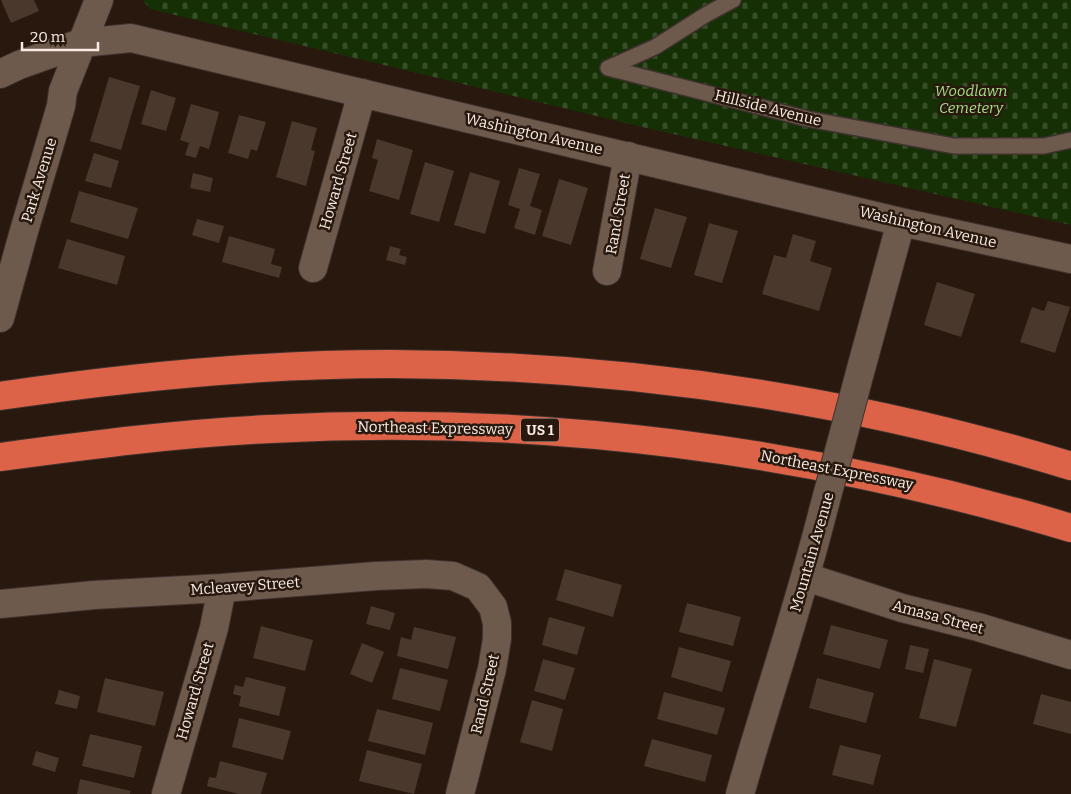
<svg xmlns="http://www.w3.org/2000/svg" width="1071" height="794" font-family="Bitter,serif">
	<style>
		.cemetery { fill: url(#cemetery-stones) }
		.building { fill: #4a382c }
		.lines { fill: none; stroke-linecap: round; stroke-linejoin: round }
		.lane-casing { stroke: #3e322e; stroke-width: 18 }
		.street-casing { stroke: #3e322e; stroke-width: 30 }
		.secondary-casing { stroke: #3e322e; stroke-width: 30 }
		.highway-casing { stroke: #3e322e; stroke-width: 30 }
		.lane { stroke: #6e5a4d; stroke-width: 15 }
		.street { stroke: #6e5a4d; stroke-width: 28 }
		.secondary { stroke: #6e5a4d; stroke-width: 28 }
		.highway { stroke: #dd6348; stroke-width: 28 }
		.secondary-bridge-casing { stroke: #3e322e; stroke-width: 30; stroke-linecap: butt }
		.secondary-bridge { stroke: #6e5a4d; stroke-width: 28 }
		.labels { text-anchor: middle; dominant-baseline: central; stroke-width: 5; stroke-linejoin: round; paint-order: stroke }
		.shield { fill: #28180d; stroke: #baaca4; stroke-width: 1 }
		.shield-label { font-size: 14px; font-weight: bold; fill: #f8ece5 }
		.park-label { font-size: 15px; font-style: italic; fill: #a4de88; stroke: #28180d }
		.street-label { font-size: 15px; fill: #f8ece5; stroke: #28180d }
	</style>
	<defs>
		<pattern id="cemetery-stones" width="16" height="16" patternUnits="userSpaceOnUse" patternTransform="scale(1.25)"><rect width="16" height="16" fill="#153005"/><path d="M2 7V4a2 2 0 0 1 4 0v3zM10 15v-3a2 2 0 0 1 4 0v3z" fill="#384e29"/></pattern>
	</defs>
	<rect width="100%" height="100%" fill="#28180d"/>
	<path class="cemetery" d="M143 0H1071V225L638 126 150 9Z"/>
	<path class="building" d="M1 0H34L39 11 11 23Z
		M109 77 140 86 121 150 90 141Z
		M151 90 176 98 166 131 141 124Z
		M191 104 219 112 209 149 200 146 196 158 185 155 189 143 180 140Z
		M239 115 266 122 257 151 251 149 248 159 228 153Z
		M292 121 317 128 311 150 315 151 306 186 276 177Z
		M377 139 413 150 399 200 369 191 378 160 372 158Z
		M94 153 119 161 111 188 85 181Z
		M425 162 454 171 439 222 410 214Z
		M519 168 540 174 530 206 542 210 535 235 514 228 520 209 508 205Z
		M470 172 500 181 485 234 454 225Z
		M193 173 213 178 210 192 190 188Z
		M559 179 588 188 571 245 542 236Z
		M79 191 138 208 128 239 70 222Z
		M655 208 687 217 671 268 640 259Z
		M197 219 224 226 219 243 192 235Z
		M709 223 738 231 722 283 694 275Z
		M793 234 816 241 810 261 832 268 819 311 762 294 774 255 786 258Z
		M229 236 275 249 271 264 282 267 279 278 222 262Z
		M67 239 125 256 117 285 58 268Z
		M390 246 401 249 399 255 407 257 405 265 386 260Z
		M937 282 975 294 961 337 924 325Z
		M1048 301 1070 307 1055 353 1020 342 1032 307 1044 311Z
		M565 569 622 585 613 617 556 600Z
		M687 603 741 617 733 646 679 632Z
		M371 606 395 613 390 630 366 624Z
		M549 617 585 627 577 655 542 645Z
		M831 625 888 640 880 669 823 654Z
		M261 626 313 640 305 671 253 658Z
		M414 627 456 637 448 669 397 656 401 637 411 640Z
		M362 643 384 652 372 683 350 674Z
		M910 645 929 649 923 673 905 669Z
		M679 647 731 661 722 692 671 677Z
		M543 659 575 668 565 700 534 691Z
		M934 659 972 669 956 727 919 718Z
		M400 668 448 680 440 711 392 699Z
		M246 677 286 687 279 716 239 706 241 696 233 694 235 685 243 687Z
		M105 678 164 692 155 726 97 712Z
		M817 678 874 693 866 723 809 708Z
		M59 690 80 696 77 709 55 704Z
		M664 692 725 708 717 735 657 719Z
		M1041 694 1071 702V734L1033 724Z
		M532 700 563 709 552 751 520 742Z
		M377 709 433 723 425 755 368 741Z
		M239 718 291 731 283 760 232 747Z
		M90 734 142 746 134 778 82 766Z
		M652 739 712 755 705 782 644 766Z
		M840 745 881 755 873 785 832 775Z
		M367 750 422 764 414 794 359 781Z
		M36 751 59 758 55 772 32 765Z
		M220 761 267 773 261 794H239L207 786 209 777 216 778Z
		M80 779 131 791 130 794H77Z"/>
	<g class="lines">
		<g class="lane-casing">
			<path id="lane" d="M608 68 808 119 954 146H1044L1071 140
				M608 68 655 47 707 14 733 0"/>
		</g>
		<g class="street-casing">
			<path id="street" d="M313 268 362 93
				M607 271 628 156
				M806 577 902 608 978 627 1071 655
				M0 604 94 595 222 588 376 576 426 574 453 576 478 587 493 607 497 623V639L492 669 460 794
				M166 794 214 628 222 588"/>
		</g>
		<g class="secondary-casing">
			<path id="secondary" d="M0 74 19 65 81 43 131 38 901 222 1071 259
				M0 318 24 231 61 106 63 91 99 0
				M862 365 901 222
				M740 794C767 699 799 606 823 511"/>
		</g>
		<g class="highway-casing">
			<path id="highway" d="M0 396C129 377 260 364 390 364 621 365 850 398 1071 466
				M0 457C90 445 180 433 270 429 541 414 812 450 1071 528"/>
		</g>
		<use href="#lane" class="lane"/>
		<use href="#street" class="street"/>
		<use href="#secondary" class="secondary"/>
		<use href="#highway" class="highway"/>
		<g class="secondary-bridge-casing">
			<path id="secondary-bridge" d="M823 511 862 365"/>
		</g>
		<use href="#secondary-bridge" class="secondary-bridge"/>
	</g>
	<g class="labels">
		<rect class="shield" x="521" y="418.5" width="38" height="23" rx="4"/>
		<g class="shield-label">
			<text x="540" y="430">US 1</text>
		</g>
		<g class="park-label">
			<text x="971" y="91">Woodlawn<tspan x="971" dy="17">Cemetery</tspan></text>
		</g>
		<g class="street-label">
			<text transform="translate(768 108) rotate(14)">Hillside Avenue</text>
			<text transform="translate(534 134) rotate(13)">Washington Avenue</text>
			<text transform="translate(39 180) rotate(-73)">Park Avenue</text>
			<text transform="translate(338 181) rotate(-74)">Howard Street</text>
			<text transform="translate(618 214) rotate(-80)">Rand Street</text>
			<text transform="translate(928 227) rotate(13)">Washington Avenue</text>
			<text transform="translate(435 428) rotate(1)">Northeast Expressway</text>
			<text transform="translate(837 470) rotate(11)">Northeast Expressway</text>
			<text transform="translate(812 552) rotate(-74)">Mountain Avenue</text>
			<text transform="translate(245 586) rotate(-4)">Mcleavey Street</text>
			<text transform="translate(938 617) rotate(15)">Amasa Street</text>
			<text transform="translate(195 691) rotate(-74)">Howard Street</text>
			<text transform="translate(485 694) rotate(-77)">Rand Street</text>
		</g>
	</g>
	<path d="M22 42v8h76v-8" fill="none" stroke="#f8ece5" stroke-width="2.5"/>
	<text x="30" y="42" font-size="15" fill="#f8ece5" stroke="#28180d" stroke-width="4" paint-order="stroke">20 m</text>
</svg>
